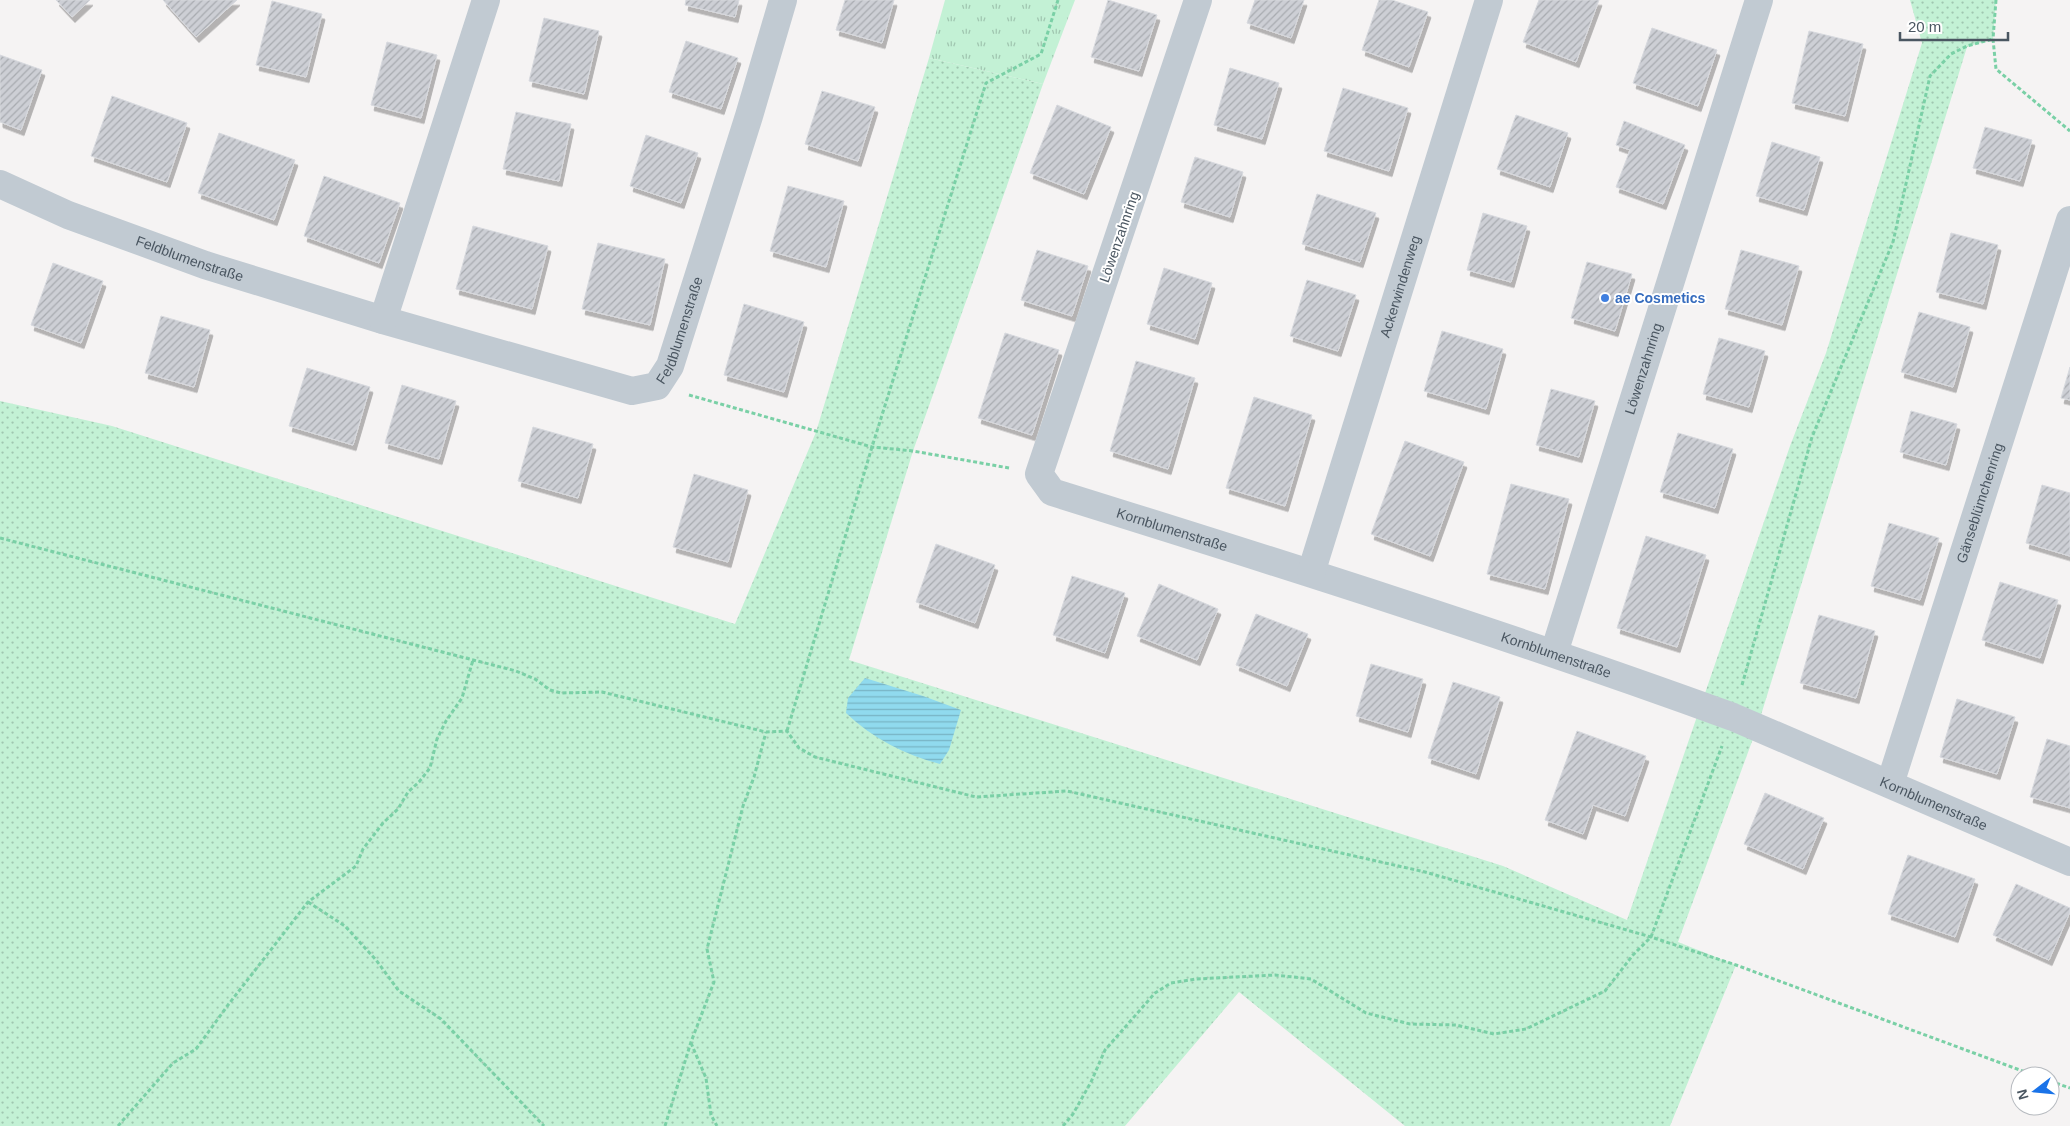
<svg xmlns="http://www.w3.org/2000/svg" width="2070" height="1126" font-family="Arial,sans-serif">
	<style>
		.grass { fill: url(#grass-dots) }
		.park { fill: url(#park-tufts) }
		.water { fill: url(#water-rules) }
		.building { fill: url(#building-hatch); stroke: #d7d9de; filter: url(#shadow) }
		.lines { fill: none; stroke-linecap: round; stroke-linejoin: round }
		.path { stroke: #7ad0a6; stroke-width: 3; stroke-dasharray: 4 2.5; stroke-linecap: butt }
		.minor { stroke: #c1cad2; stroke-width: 28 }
		.shop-dot { fill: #3f7fe0; stroke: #fff; stroke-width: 2 }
		.labels { text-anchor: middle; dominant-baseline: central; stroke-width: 4; stroke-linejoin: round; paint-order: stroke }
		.street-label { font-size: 14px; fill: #4a5661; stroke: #fff }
		.shop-label { font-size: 14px; font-weight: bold; fill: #366cbe; stroke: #fff; text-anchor: start }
	</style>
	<defs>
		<pattern id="grass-dots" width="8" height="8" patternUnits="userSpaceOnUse" patternTransform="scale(1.25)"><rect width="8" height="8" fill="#c3f1d5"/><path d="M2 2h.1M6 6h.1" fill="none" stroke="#a0c6b0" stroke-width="1.8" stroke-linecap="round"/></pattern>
		<pattern id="park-tufts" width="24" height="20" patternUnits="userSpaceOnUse" patternTransform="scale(1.25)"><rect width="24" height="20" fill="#c3f1d5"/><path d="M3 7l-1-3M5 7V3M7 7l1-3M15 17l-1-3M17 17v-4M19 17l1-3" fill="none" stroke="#a0c6b0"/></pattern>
		<pattern id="water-rules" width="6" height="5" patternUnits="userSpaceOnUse" patternTransform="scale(1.25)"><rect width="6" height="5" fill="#90daee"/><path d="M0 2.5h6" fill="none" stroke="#78b4c4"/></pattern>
		<pattern id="building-hatch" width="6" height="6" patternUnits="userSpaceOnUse" patternTransform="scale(1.25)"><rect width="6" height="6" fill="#cdcfd5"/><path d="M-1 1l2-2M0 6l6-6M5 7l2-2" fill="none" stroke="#a8abb0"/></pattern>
		<filter id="shadow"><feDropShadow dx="3" dy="5.5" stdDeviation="0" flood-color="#0004"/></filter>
	</defs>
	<rect width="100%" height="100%" fill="#f5f3f3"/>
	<path class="grass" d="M1910 0H1996L1993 39 1967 47 1757 728 1678 942 1736 965 1670 1126H1405L1239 992 1125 1126H0V401L112 426 735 624 816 432 929 58 1043 84 913 451 849 660 1503 866 1627 920 1790 446 1826 353 1922 43Z"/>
	<path class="park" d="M945 0H1075L1043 84 929 58Z"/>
	<path class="water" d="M865 678 923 696 961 710 949 750 940 764C905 755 872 738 846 713L848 698Z"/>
	<path class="building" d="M56 0H90L72 17Z
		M163 0H237L196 37Z
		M686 0H739L735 17 685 5Z
		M845 0H894L882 43 836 30Z
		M1108 0 1157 15 1139 71 1091 57Z
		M1255 0H1304L1291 38 1247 23Z
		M1379 0H1392L1428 12 1409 67 1362 50Z
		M1539 0H1599L1576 62 1523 42Z
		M272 1 322 14 306 77 256 65Z
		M544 18 599 31 584 94 529 81Z
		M1652 28 1717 50 1698 106 1633 83Z
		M1809 31 1863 44 1845 116 1792 103Z
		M686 41 738 58 721 109 669 92Z
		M387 42 437 55 421 118 371 105Z
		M0 55 42 70 21 130 0 122Z
		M1230 68 1279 83 1262 139 1214 125Z
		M1343 88 1408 108 1389 171 1324 151Z
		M822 91 875 107 858 161 805 144Z
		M112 96 187 123 167 182 91 156Z
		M1057 105 1111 127 1084 194 1030 173Z
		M516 112 571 124 559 181 503 169Z
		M1516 115 1568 133 1550 187 1497 169Z
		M1624 121 1685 145 1663 204 1616 187 1630 150 1616 145Z
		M1985 127 2032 140 2020 181 1973 168Z
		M219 133 295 160 274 220 198 193Z
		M646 135 698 153 681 203 630 186Z
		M1772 142 1820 157 1804 210 1756 196Z
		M1195 157 1243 172 1230 217 1181 202Z
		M324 176 400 203 379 263 304 236Z
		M788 186 844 201 826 267 770 251Z
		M1317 194 1376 213 1360 262 1302 244Z
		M1483 213 1527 226 1511 282 1467 270Z
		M473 226 548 246 532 309 456 289Z
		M1951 233 1998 245 1983 304 1936 292Z
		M598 243 665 259 650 325 582 309Z
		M1037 250 1088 266 1072 316 1021 300Z
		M1741 250 1799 266 1782 325 1725 309Z
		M1587 262 1632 274 1615 331 1571 318Z
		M53 263 103 281 81 343 31 325Z
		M1164 268 1212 283 1195 339 1147 324Z
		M1307 280 1356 295 1338 351 1290 336Z
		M744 304 804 322 784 392 724 375Z
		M1919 312 1970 327 1953 387 1901 372Z
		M161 316 210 330 194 387 145 373Z
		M1442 331 1503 349 1486 409 1424 391Z
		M1005 333 1059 350 1032 435 978 418Z
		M1719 338 1765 351 1749 407 1703 394Z
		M1136 361 1195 378 1168 469 1110 451Z
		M2070 367V400L2061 398Z
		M307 368 370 387 353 445 289 426Z
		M402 385 456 401 439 459 385 443Z
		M1551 389 1595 401 1579 457 1536 445Z
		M1254 397 1312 415 1285 506 1226 488Z
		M1911 411 1957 424 1946 465 1900 452Z
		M533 427 593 444 578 498 518 481Z
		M1678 433 1733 449 1715 508 1660 492Z
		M1405 441 1464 462 1430 556 1371 534Z
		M694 474 748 490 728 562 673 547Z
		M1511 484 1569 499 1545 589 1487 574Z
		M2042 485 2070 493V556L2026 543Z
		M1889 523 1939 538 1920 600 1871 586Z
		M1646 536 1706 555 1677 647 1617 628Z
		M936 544 995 565 975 623 916 602Z
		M1072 576 1125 593 1105 653 1053 635Z
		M2000 582 2058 600 2040 658 1982 640Z
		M1159 584 1218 609 1197 660 1137 636Z
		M1256 614 1308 634 1287 686 1236 665Z
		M1819 615 1875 631 1856 698 1800 683Z
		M1371 664 1423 679 1408 732 1356 716Z
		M1453 682 1500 697 1476 774 1428 758Z
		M1957 699 2015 717 1997 774 1940 757Z
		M1577 731 1646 756 1625 816 1593 805 1583 834 1545 820Z
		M2047 739 2070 746V808L2030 797Z
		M1765 793 1824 818 1803 869 1744 844Z
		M1908 855 1975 879 1955 937 1888 914Z
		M2016 884 2070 908V912L2049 960 1993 935Z"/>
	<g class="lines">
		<path class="path" d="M1996 0 1993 39 1996 69 2070 131
			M689 395 872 447 913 451 1009 468
			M0 538 516 671 535 679 550 690 561 693 602 692 766 732 787 731 799 748 815 757 976 797 1067 791 1425 872 1651 937 1736 965 2036 1076
			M1742 685 1812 437 1893 242 1930 76 1951 54 1967 46 1993 39
			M787 731 872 447 986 83 1041 54 1058 0
			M308 902 345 926 376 960 399 991 441 1019 544 1126
			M691 1043 706 1078 711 1115 717 1126
			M2050 1081 2070 1088
			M118 1126 173 1063 196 1049 228 1005 308 902 356 866 363 849 383 823 398 809 408 792 419 782 430 768 437 739 446 721 462 698 473 660
			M665 1126 691 1042 714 982 707 949 743 806 754 777 766 732
			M1063 1126 1073 1114 1091 1082 1105 1050 1155 993 1171 983 1196 979 1275 975 1311 979 1366 1013 1410 1024 1456 1025 1494 1034 1526 1029 1605 991 1633 955 1651 937 1722 746"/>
		<g class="minor">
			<path id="s1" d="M1198 0 1039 474 1052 492C1280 563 1508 635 1733 717L2070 862"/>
			<path id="s2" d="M0 184 68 215 205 265 383 320 632 391 657 386 670 366 749 116 783 0"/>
			<path d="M383 320 486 0"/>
			<path id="s3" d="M1311 573 1489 0"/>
			<path id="s4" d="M1554 653 1759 0"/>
			<path id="s5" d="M1890 784 2070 220"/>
		</g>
	</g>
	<circle class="shop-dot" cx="1605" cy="298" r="5"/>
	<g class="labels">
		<g class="street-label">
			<text transform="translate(1119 237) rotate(-71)">Löwenzahnring</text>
			<text stroke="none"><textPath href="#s2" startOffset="204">Feldblumenstraße</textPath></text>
			<text stroke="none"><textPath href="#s3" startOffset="300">Ackerwindenweg</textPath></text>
			<text stroke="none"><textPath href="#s2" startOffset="752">Feldblumenstraße</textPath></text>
			<text stroke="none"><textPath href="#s4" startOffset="298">Löwenzahnring</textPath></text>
			<text stroke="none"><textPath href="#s5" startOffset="295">Gänseblümchenring</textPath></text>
			<text stroke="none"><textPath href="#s1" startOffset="648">Kornblumenstraße</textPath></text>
			<text stroke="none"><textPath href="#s1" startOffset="1052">Kornblumenstraße</textPath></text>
			<text stroke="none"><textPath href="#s1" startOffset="1458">Kornblumenstraße</textPath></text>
		</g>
		<g class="shop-label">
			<text x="1615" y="298">ae Cosmetics</text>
		</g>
	</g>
	<g transform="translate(2035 1091) rotate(254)"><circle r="24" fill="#ffffff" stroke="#b7bbc0"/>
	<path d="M0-4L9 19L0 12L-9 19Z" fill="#1a73e8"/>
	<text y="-8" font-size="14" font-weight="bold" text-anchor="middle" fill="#4a5661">N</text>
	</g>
	<path d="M1900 32v8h108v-8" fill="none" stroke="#4a5661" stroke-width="2.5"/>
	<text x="1908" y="32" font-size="15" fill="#4a5661" stroke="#ffffff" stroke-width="4" paint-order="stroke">20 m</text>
</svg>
